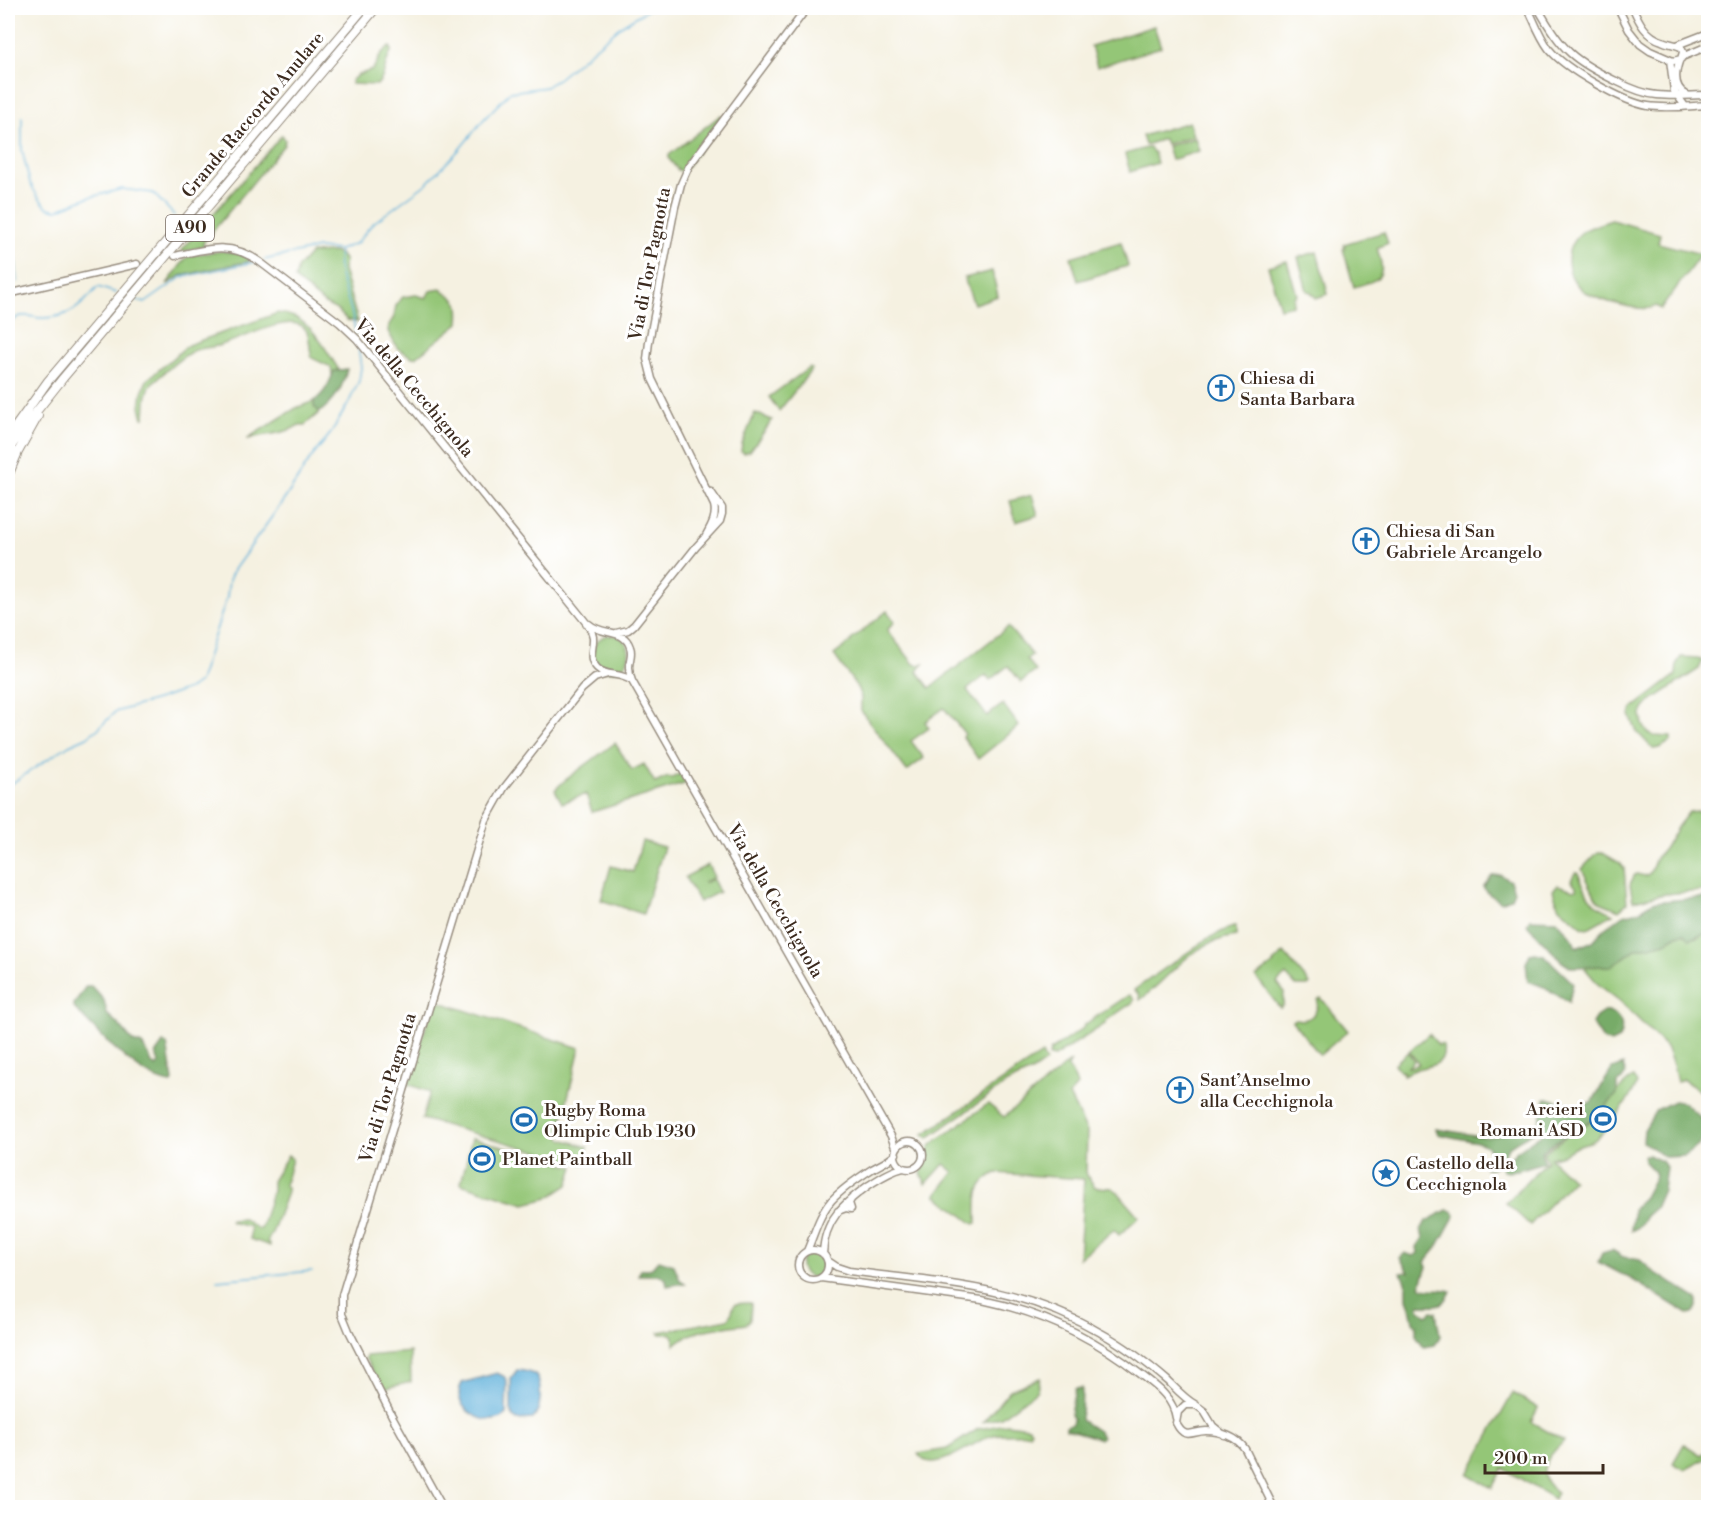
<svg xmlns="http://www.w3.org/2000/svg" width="1716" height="1515" font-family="'Libre Bodoni',serif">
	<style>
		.green { fill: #94c677; stroke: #68784a; stroke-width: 1.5 }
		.forest { fill: #77ab68; stroke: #596a43; stroke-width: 1.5 }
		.water { fill: #5fb0da; stroke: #4d6d7c; stroke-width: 1.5 }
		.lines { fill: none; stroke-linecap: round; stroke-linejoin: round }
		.stream { stroke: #5fb0da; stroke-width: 1.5 }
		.secondary-casing { stroke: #988e80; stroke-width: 9 }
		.highway-casing { stroke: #988e80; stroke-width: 10 }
		.secondary { stroke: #fff; stroke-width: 6 }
		.highway { stroke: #fff; stroke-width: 8 }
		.labels { text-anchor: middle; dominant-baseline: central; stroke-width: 6; stroke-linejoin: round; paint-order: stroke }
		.shield { fill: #fff; stroke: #766a62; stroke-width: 1.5 }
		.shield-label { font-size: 16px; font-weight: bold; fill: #3b2a1e }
		.street-label { font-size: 18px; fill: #3b2a1e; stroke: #fff }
		.poi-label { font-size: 18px; fill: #3b2a1e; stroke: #fff; text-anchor: start }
	</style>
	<rect width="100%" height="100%" fill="#fff"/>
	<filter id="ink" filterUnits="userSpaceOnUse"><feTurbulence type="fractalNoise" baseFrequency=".0167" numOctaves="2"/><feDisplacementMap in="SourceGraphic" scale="12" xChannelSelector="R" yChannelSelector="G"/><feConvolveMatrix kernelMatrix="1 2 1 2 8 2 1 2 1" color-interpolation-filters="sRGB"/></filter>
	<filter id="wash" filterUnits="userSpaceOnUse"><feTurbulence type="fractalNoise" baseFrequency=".008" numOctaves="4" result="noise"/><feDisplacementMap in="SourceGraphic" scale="24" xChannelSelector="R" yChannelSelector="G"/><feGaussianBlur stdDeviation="1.35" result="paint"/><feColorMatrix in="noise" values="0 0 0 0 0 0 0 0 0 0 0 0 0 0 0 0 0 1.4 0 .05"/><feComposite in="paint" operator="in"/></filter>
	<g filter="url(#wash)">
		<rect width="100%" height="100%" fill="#f5f1e1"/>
		<path class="green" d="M1154 26 1161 47 1097 67 1091 46Z
			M390 47 392 50C384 62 387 75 377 85L351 84 352 80 358 75 372 70C378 63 380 50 390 47Z
			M721 115 722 117 686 168 682 171 678 170 669 159V155Z
			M1189 122 1193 136 1166 144 1164 139 1145 145 1142 136Z
			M282 135 285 140 284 145 203 243 204 246 183 252 181 251Z
			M1195 138 1199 151 1171 160 1167 146Z
			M1150 147 1152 151 1154 152 1157 163 1130 172 1125 154Z
			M1612 220 1660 234 1658 243 1701 254 1661 309 1656 306C1644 314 1598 300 1585 292 1564 277 1562 248 1582 232 1591 226 1602 223 1612 220Z
			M1384 232 1388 243 1377 248C1386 277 1383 279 1354 287L1343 249 1345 248 1344 244Z
			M1121 242 1128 266 1078 281 1071 257Z
			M222 251 244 254 250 261 180 276 167 284 185 259 191 255Z
			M334 252 340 254 345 261 343 270 358 322 347 320 337 310 325 304 295 279 298 267 311 253Z
			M1317 252 1328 294 1316 298 1311 292 1307 291 1298 257Z
			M1287 261 1297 295 1294 297 1293 305 1280 308 1268 266Z
			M992 271 998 296 974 304 964 278Z
			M441 289C459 301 461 301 459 323L416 357H412L397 348 388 331 389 325 394 317 396 305 403 297 416 295 426 298 430 291Z
			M278 313C310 315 323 346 339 370L334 371 332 377 331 367 312 358C308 347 312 330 300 325 283 317 242 339 224 344 214 348 202 347 193 351 178 358 165 373 152 383 145 393 146 405 145 418H143L140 407 142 392 147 380 188 345Z
			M809 368 812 369 779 411 769 397Z
			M314 401V407L320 412 305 425C299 424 297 426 292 429 278 435 263 434 248 439V438L296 408Z
			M755 413 772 420 771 422 750 451 744 453 741 451 742 444Z
			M1032 495 1038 515 1016 522 1010 501Z
			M887 611 895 622 888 629 889 633 914 664 916 665 924 664 917 671 930 688 1008 627 1032 655 1027 659 1036 671 1021 682 1008 666 990 680 986 675 967 690 987 716 1003 704 1019 726 978 759 963 737 965 734 944 708 925 722 929 728 911 741 924 758 907 771 861 711V697L857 687 834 655 851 642V640Z
			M593 653a18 18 0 1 1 36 0a18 18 0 1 1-36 0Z
			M1681 657 1698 658 1701 660 1702 662 1699 669 1652 700 1644 708 1641 714 1643 725 1648 733 1654 736 1671 737V741L1660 748 1653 749 1637 732 1630 715 1633 708 1676 675 1677 663Z
			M615 743 632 770 644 764 655 783 668 777 672 778 681 773 687 783 592 812 586 794 562 803 555 790 564 781Z
			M1696 811 1708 812V889L1703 891 1665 894 1633 901 1630 885 1633 876 1637 874 1645 876 1650 873 1656 858 1664 849 1678 826 1689 812Z
			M642 841 664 847 643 914 601 900 611 866 633 872Z
			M1598 852H1601L1620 863 1624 868 1627 903 1619 910 1600 902 1596 898 1582 869Z
			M708 865 714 877 703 883 713 879 719 892 699 902 685 877Z
			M1575 873H1578L1588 895 1595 904 1613 914 1588 928 1583 927 1558 906C1557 900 1554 896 1553 890L1558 885 1574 890 1576 889V886L1571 880Z
			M1236 926V936C1189 943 1175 973 1140 1000L1139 994 1134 990 1207 939 1225 930Z
			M1684 933 1696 938 1703 934 1708 935V1099L1702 1092 1682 1079 1677 1082 1673 1065 1666 1047 1621 1002 1599 985 1583 966H1612L1636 949 1666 942 1679 934Z
			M1284 953 1310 984 1308 986H1296L1286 975 1277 983 1284 992 1283 1005 1280 1008 1256 977 1274 964 1273 963Z
			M1129 995 1134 999 1132 1003 1107 1020 1105 1024 1054 1057 1049 1056 1050 1051 1083 1028 1084 1025Z
			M1321 998 1348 1031 1320 1055 1292 1021 1295 1019C1309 1022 1318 1015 1318 1000Z
			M434 1000 580 1048 559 1133 562 1139 588 1147 584 1164 422 1119 430 1092 408 1084Z
			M1429 1034 1439 1046 1440 1044 1443 1045C1446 1066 1432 1065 1417 1069 1413 1071 1408 1073 1403 1075V1071L1401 1072 1394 1064 1408 1052 1414 1061 1407 1068 1419 1064 1409 1051Z
			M1042 1054 1046 1062 1033 1071 1007 1083 928 1138 924 1134Z
			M1071 1061 1068 1067C1071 1074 1076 1078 1077 1086L1069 1095 1087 1132 1086 1174 1095 1187 1112 1188 1118 1192 1139 1217 1119 1235 1114 1230 1079 1258 1084 1179 996 1173C973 1185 977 1200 977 1223L974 1224 936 1195 954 1172 944 1164 926 1184 921 1173 927 1160 929 1148 932 1144 988 1104 1004 1117Z
			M1633 1077 1637 1084C1631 1098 1605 1133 1593 1141 1589 1143 1584 1143 1580 1145 1566 1151 1567 1156 1550 1158L1573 1180 1530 1225 1506 1203 1547 1161 1543 1153 1579 1127C1599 1121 1606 1105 1619 1090 1623 1085 1628 1081 1633 1077Z
			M472 1138 574 1167 568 1185 548 1198 525 1204 464 1185 461 1183Z
			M288 1155 292 1159 285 1185 287 1190 286 1195 272 1233 267 1242 270 1244V1246L250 1239V1227L231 1222 230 1220 244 1219 258 1229H261L272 1192V1181Z
			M801 1265a12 12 0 1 1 24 0a12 12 0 1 1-24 0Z
			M746 1303H751L750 1320 746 1324C722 1328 693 1327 674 1345V1337L672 1334H660L659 1332 728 1319C733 1315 731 1309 735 1304Z
			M410 1352 411 1382 383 1389 365 1358 366 1356Z
			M1040 1378 1037 1390 1034 1393 1001 1417 983 1422 1010 1390Z
			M1513 1393 1538 1408 1531 1422 1564 1441C1547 1457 1532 1475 1557 1492L1554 1499 1503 1468 1492 1488 1468 1474Z
			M1007 1424 1029 1427 1031 1430 1029 1433C1016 1435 1003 1432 990 1436 974 1441 931 1478 918 1454L947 1449 978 1429Z
			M1684 1444 1701 1455 1708 1450V1457L1685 1470 1673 1463Z"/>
		<path class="forest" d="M347 369C343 388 335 400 320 412L314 407V401C325 393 329 384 334 371Z
			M1501 875 1510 881 1514 891 1511 898 1501 902 1489 894 1483 887 1492 876Z
			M1708 897V935L1703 934 1690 939 1684 934H1679L1666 942 1636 949 1612 966 1570 967 1562 962 1527 924 1530 919 1557 920 1573 939 1575 946 1579 947 1593 941 1604 929 1623 915 1639 911 1653 902Z
			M1535 953 1544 955 1573 983 1569 1002 1544 987 1528 981 1526 963 1530 954Z
			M86 986H91L104 1000 107 1014 119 1025 133 1042 142 1045 149 1055 152 1064 156 1067 159 1064 156 1053 163 1043 167 1044 173 1081 172 1083C142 1082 95 1029 74 1008V1004Z
			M1605 1011C1621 1015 1625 1024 1619 1039L1611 1043 1603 1040 1592 1023 1596 1017Z
			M1623 1065 1626 1074 1622 1080 1617 1083V1094L1601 1112 1585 1124 1574 1129 1541 1152 1544 1162 1518 1170 1503 1171 1501 1167 1516 1152 1544 1132 1538 1126 1545 1099H1551L1578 1106 1592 1102 1612 1069Z
			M1674 1101 1685 1103 1701 1118 1707 1132 1698 1146 1684 1156 1665 1157 1643 1142 1644 1130 1656 1110Z
			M1530 1126 1535 1127V1130L1534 1132C1527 1136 1512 1143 1508 1148 1500 1157 1504 1170 1485 1168L1494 1157 1487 1146 1477 1142 1438 1134 1436 1129 1487 1137 1511 1132Z
			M1648 1155 1662 1161 1666 1167 1663 1190 1655 1208 1646 1216 1639 1227 1631 1231C1631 1223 1634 1217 1633 1209L1644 1197 1655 1176 1653 1170 1644 1161 1643 1156Z
			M1447 1210 1452 1211 1455 1215 1436 1249 1425 1262 1427 1267 1420 1286C1428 1292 1441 1287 1451 1291 1444 1309 1433 1305 1419 1305V1309L1427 1315 1432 1311 1436 1312 1440 1336 1435 1345 1424 1347 1416 1335V1325L1413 1322 1410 1307 1407 1299V1287L1401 1273 1409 1272 1400 1258 1405 1253 1413 1256 1418 1253 1417 1247 1423 1238 1421 1230 1426 1221Z
			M1612 1250 1623 1257 1640 1260 1654 1272 1697 1299V1307L1693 1313 1688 1314 1633 1280 1598 1262 1602 1253Z
			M659 1260 674 1265 680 1280 685 1283 667 1286 666 1279 659 1275H638L641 1270 652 1268 656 1262Z
			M1082 1388 1081 1420 1099 1432 1102 1437 1100 1439 1066 1429V1426L1072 1424 1073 1419 1070 1415 1075 1389Z"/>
		<path class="water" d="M517 1370C523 1371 532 1371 536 1376 543 1386 541 1411 533 1419L517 1420 513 1417 511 1412V1378Z
			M497 1373 505 1377 507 1382 506 1414C488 1432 448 1407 462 1383Z"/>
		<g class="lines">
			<path class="stream" d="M22 117V150L30 183 38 197 48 208 57 210 83 199 122 189 153 193 174 215
				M8 230 14 251 18 282
				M339 250C336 274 345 288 351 310 353 318 354 326 356 333
				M264 260 318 248 339 250 357 243 372 224 426 184 458 151 484 119 510 92 546 87 559 78 621 26 650 8
				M137 300 145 303 182 277 255 262
				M8 327C11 324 14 319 18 317 25 313 34 318 41 318 70 318 80 307 98 287L116 293
				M8 786 69 745 87 737 99 728 115 712 160 699 191 688 199 682 227 597 229 580 233 571 286 497 311 458 331 433 348 404 359 381 361 368 358 345
				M217 1280 312 1271"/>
		</g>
	</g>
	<g filter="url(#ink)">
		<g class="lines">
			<g class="secondary-casing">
				<path id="secondary" d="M1528 8C1534 21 1540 37 1549 49 1565 69 1623 102 1648 106 1668 109 1689 106 1708 105
					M1538 8C1561 50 1574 61 1618 82 1630 88 1643 94 1657 95 1674 97 1692 95 1708 95
					M1618 8 1629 30 1640 44 1650 51 1673 61 1681 59 1683 52 1681 47C1675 44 1668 44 1662 41 1646 36 1639 22 1633 8
					M1677 45 1708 33
					M1682 57 1708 46
					M1680 59C1675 72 1673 88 1687 95
					M1670 60 1674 91 1685 106
					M175 256C208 248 231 241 260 262L340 323 357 339 584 620C588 625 592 630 593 637 594 649 587 658 597 668 606 677 620 672 632 681
					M8 294 137 264
					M705 537C711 526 717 517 714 505L652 379 647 359 649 342 675 207 681 184 689 166 807 8
					M589 624C602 636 624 628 630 647 633 654 629 660 629 667 629 672 630 676 632 681L891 1136 896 1150
					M616 633 628 630 634 625 696 547 720 521 722 514V508L711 492
					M895 1155a14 14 0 1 1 28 0a14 14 0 1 1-28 0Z
					M838 1211 846 1208 851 1209 849 1203 852 1198
					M798 1265a15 15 0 1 1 30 0a15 15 0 1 1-30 0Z
					M807 1251C814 1235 819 1215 831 1201 842 1189 858 1178 872 1169 881 1164 889 1161 896 1154
					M823 1254C824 1220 843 1204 869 1185 880 1178 890 1171 903 1168
					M828 1261 837 1267 849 1271C939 1283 1020 1285 1101 1333 1125 1346 1147 1363 1168 1381 1177 1390 1185 1399 1196 1405
					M821 1278 982 1300C1040 1312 1092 1336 1139 1373 1156 1386 1173 1397 1176 1418
					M1224 1435 1213 1426 1204 1411 1196 1405H1185L1178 1412 1176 1423C1185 1441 1192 1431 1206 1431 1220 1431 1237 1437 1245 1449L1274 1508
					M443 1508 392 1416 349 1331 342 1314V1295L486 820 504 788 582 689 595 678 608 674"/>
			</g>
			<g class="highway-casing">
				<path id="highway" d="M8 437 48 381 364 8
					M8 451 28 422 63 378 376 8
					M8 476 18 452 38 416"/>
			</g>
			<use href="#secondary" class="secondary"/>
			<use href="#highway" class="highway"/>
		</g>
	</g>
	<defs>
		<g id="church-ring" transform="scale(1.35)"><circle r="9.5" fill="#fff" stroke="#1f6fb2" stroke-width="1.5"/><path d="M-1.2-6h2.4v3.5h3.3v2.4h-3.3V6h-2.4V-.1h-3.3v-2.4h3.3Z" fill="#1f6fb2"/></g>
		<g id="stadium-ring" transform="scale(1.35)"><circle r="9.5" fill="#fff" stroke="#1f6fb2" stroke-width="1.5"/><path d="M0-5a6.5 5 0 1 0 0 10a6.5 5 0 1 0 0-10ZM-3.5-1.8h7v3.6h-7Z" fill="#1f6fb2"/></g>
		<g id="sight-ring" transform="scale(1.35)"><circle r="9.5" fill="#fff" stroke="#1f6fb2" stroke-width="1.5"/><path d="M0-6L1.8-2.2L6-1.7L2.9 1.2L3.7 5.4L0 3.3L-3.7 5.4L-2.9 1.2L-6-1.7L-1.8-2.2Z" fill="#1f6fb2"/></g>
	</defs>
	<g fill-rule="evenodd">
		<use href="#church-ring" x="1221" y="388"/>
		<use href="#church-ring" x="1366" y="541"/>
		<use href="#church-ring" x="1180" y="1090"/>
		<use href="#stadium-ring" x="1603" y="1119"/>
		<use href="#stadium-ring" x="524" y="1120"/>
		<use href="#stadium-ring" x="482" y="1159"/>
		<use href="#sight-ring" x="1386" y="1173"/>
	</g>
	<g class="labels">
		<rect class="shield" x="166" y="215" width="48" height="26" rx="4.5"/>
		<g class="shield-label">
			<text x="190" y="228">A90</text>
		</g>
		<g class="street-label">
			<text transform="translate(253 115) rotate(-50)">Grande Raccordo Anulare</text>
			<text transform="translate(650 264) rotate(-79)">Via di Tor Pagnotta</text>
			<text transform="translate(414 388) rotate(50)">Via della Cecchignola</text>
			<text transform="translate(775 901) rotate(60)">Via della Cecchignola</text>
			<text transform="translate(388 1088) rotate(-73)">Via di Tor Pagnotta</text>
		</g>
		<g class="poi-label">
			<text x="1240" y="378">Chiesa di<tspan x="1240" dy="21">Santa Barbara</tspan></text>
			<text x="1386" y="531">Chiesa di San<tspan x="1386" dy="21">Gabriele Arcangelo</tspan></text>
			<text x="1200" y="1080">Sant’Anselmo<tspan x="1200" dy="21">alla Cecchignola</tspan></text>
			<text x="1584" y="1109" text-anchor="end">Arcieri<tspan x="1584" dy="21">Romani ASD</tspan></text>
			<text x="544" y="1110">Rugby Roma<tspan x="544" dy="21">Olimpic Club 1930</tspan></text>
			<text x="502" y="1159">Planet Paintball</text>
			<text x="1406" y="1163">Castello della<tspan x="1406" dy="21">Cecchignola</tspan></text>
		</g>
	</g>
	<rect width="1716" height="1515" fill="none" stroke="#fff" stroke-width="30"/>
	<path d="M1485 1464v9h118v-9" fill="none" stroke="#3b2a1e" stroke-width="3"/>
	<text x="1494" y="1464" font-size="18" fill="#3b2a1e" stroke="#ffffff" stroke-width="4.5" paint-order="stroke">200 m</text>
</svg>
